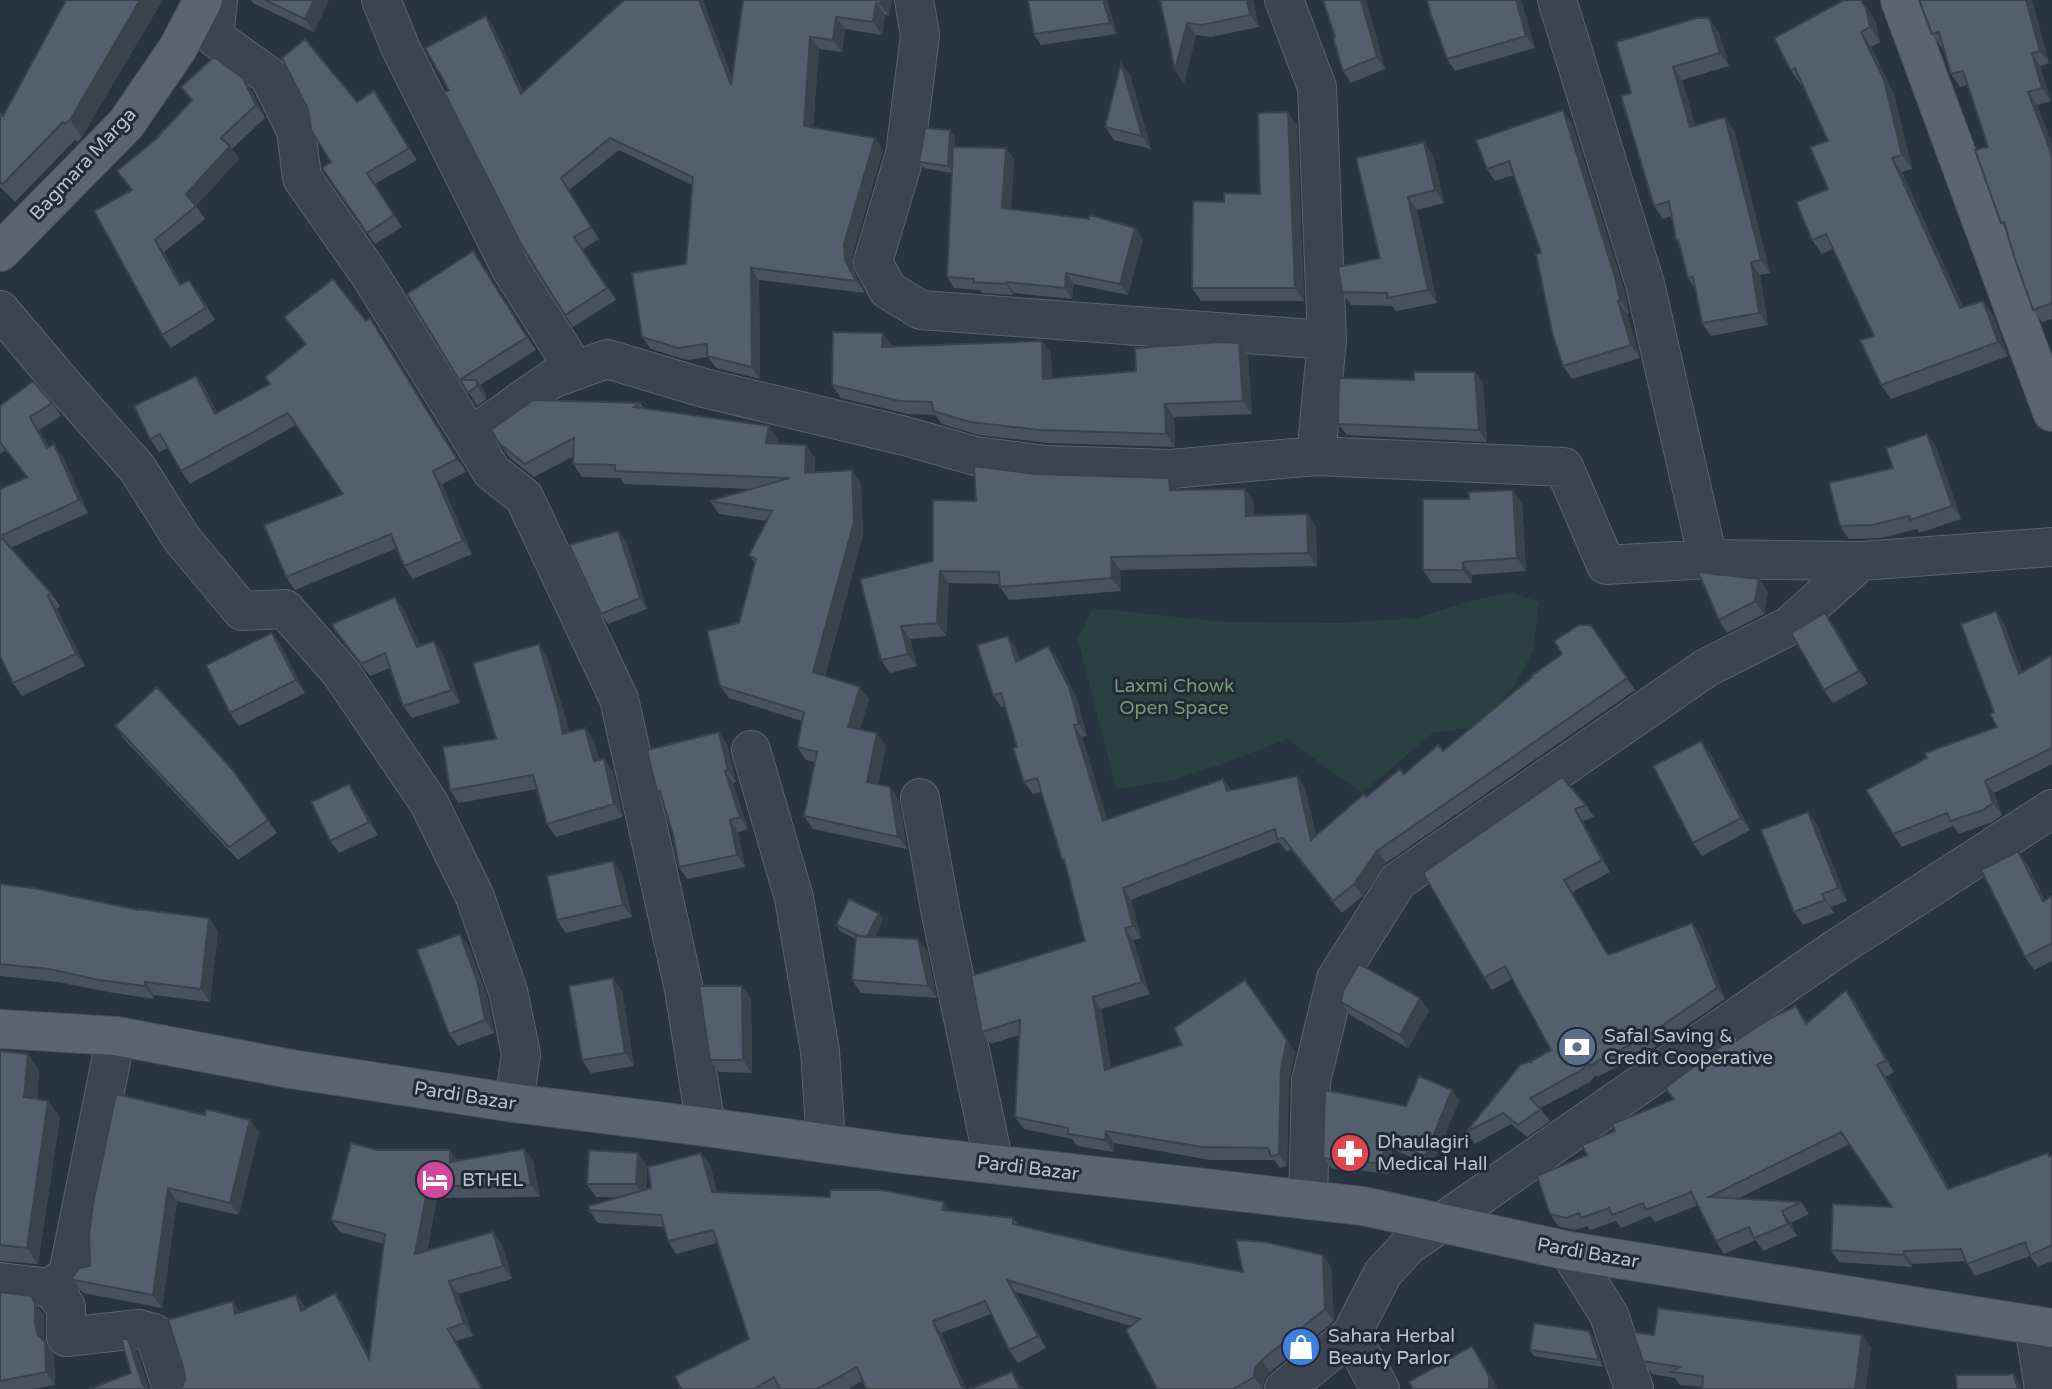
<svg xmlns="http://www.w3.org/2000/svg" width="2052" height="1389" font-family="'Varela Round',sans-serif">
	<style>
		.green { fill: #2b4141 }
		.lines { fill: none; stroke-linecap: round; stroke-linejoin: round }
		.minor-casing { stroke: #5a636d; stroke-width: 40 }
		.major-casing { stroke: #49515b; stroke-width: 40 }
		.minor { stroke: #3c454f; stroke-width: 38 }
		.major { stroke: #5a656f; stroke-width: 38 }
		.wall { fill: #47525e }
		.shaded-wall { fill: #3a424c }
		.building { fill: #535f6d; stroke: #3a424c; stroke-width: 2 }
		.labels { text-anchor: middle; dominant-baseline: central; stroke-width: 6; stroke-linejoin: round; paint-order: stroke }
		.street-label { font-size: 19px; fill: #b9c1ca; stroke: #212a35 }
		.park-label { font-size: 19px; fill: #729977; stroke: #212a35 }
		.poi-label { font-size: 19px; fill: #b9c1ca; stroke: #212a35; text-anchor: start }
	</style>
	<rect width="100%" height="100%" fill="#28343f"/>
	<path class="green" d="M1510 592 1539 602 1533 651 1515 685 1477 727 1433 733 1362 793 1287 739 1220 765 1173 780 1116 789 1078 639 1093 608 1224 622 1343 623 1416 618 1468 602Z"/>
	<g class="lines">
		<g class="minor-casing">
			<path id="minor" d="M218 0 214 37 269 76 296 130 302 178 370 275 492 472 524 497 619 699 684 989 706 1127
				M381 0 401 49 511 269 575 370
				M914 0 920 35 905 154 873 262 888 290 921 310 1327 340
				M1284 0 1317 87 1327 340 1316 456 1564 467 1606 565 1708 559 1861 561 2052 547
				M1557 0 1645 284 1708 559
				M0 310 66 388 137 468 182 539 242 611 285 609 341 673 429 803 475 897 508 991 521 1054 514 1103
				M470 437 552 379 607 359 704 388 905 436 975 456 1046 465 1171 469 1316 456
				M751 750 794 898 820 1051 826 1143
				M920 798 941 914 994 1164
				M1308 1200 1311 1081 1336 979 1398 881 1706 668 1789 626 1861 561
				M1569 1251 1609 1315 1634 1389
				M0 1282 51 1288 68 1274 116 1036
				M51 1288 66 1307V1337L139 1329 154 1333 172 1389
				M2034 1325 2044 1389
				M1351 1335 1380 1389
				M1284 1389 1351 1335 1383 1273 1409 1245 1837 948 2052 809"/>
		</g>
		<g class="major-casing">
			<path id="major" d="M1900 0 2052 412
				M0 252 126 124 178 48 203 0
				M0 1029 116 1036 291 1069 514 1103 706 1127 902 1154 1363 1206 1569 1251 2052 1328"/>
		</g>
		<use href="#minor" class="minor"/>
		<use href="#major" class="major"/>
	</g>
	<path class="wall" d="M66 0 82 137 78 142 75 140 15 202 0 187V113L3 116Z
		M251 0H329L314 32 253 3Z
		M743 0H892L889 16 885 15 882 35 845 29 842 52 819 49 813 128 875 138 883 150 852 256 854 272 865 293 759 280 760 379 716 368 708 357 687 360 651 349 642 337 686 264 692 185 619 150 569 190 599 239 583 249 616 300 573 327 565 315 449 90 486 16 494 28 523 92 732 78Z
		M1107 0 1117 34 1041 45 1034 34Z
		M1160 0H1253L1259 27 1211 37 1196 35 1184 83 1175 70Z
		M1366 0 1385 69 1351 83 1343 71 1335 37Z
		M1521 0 1535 48 1455 71 1447 59Z
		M2032 0 2049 63 2040 66 2051 101 2037 105 2052 144V319L2042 322 2033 310 2006 230 2001 223 1988 147 1968 85 1960 87 1951 74 1943 46 1941 47 1932 34Z
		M1867 7 1876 23 1880 42 1871 47 1894 94 1912 169 1902 172 1963 307 1983 301 1993 315 2008 356 1891 399 1881 385 1874 336 1833 249 1822 254 1812 240 1828 189V141L1802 84 1801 85 1791 71Z
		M1718 31 1729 66 1682 80 1695 125 1734 130 1770 273 1760 275 1768 325 1711 336 1702 323 1695 289 1688 278 1679 245 1676 240 1671 216 1663 219 1654 206 1631 93Z
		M1121 63 1130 75 1151 149 1114 140 1105 127Z
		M181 87 252 91 265 118 232 149 239 159 196 206 205 219 164 252 181 284 198 292 215 320 171 348 162 335 131 190 117 171 156 139 191 101Z
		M374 91 417 160 375 184 402 227 375 244 322 168 331 162 357 102Z
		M1572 123 1624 290 1629 313 1627 314 1640 358 1572 379 1563 366 1541 253 1514 175 1495 181 1487 169Z
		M1297 125 1304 301H1201L1192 288 1224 202 1260 194Z
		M950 130 955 136 954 147 1006 148 1014 159 1011 209 1143 239 1128 295 1074 284 1072 299 1014 293 1013 295 982 293 980 290 954 288 947 277 952 173 924 168 919 162Z
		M1433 155 1444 203 1417 210 1437 303 1396 311 1392 306 1351 305 1342 292 1380 258 1356 158Z
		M473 251 536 350 480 385 486 393V399L477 406 407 294Z
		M284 317 366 321 379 331 466 472 442 484 472 554 413 579 404 566 397 548 295 590 286 577 343 494 296 425 190 484 181 471 168 448 159 452 150 439 196 376 205 388 217 413 270 384 305 345Z
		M1042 341 1051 354 1052 378 1136 371 1239 343 1248 356 1252 414 1174 417 1175 447 1048 443 979 435 942 424 935 415 908 414 841 398 832 385 892 346V347Z
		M1475 372 1483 383 1487 442 1347 435 1338 424 1414 380Z
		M52 403 61 416 39 430 49 447 63 457 88 513 10 548 51 593 60 606 57 609 85 666 22 696 13 683 0 656V489L26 477 6 450 0 454V406Z
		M640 403 644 408 778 439 777 443 806 445 815 458V472L852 470 861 483 863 535 825 676 869 699 860 729 886 746 878 785 899 800 907 849 813 829 804 816 815 762 806 760 797 747 802 721 729 698 720 686 739 623 755 563 749 555 767 521 719 514 710 501 751 489 624 484 620 478 582 477 573 464 574 456 534 477 509 457 500 444Z
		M1927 434 1936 447 1961 519 1919 533 1917 529 1881 538 1849 539 1840 526 1893 468Z
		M1036 474 1169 478 1178 490 1254 502V515L1307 514 1316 527 1317 566 1120 570 1121 591 1009 600 1000 587V584L949 583 946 636 910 639 917 666 890 673 881 660 933 561 976 501Z
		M1522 503 1526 571 1472 575V583H1432L1423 570Z
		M626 541 647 609 608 624 601 614Z
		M1768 592 1764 614 1727 633 1719 620Z
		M404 610 420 646 443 654 460 703 412 718 403 706 390 668 370 676 335 630Z
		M1996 611 2004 624 2022 672 2052 655V764L1994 793 2002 815 1992 822 1959 834 1953 826 1902 847 1893 834 1997 727 1994 712Z
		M1591 625 1635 690 1386 863 1363 896 1342 913 1291 850 1286 851 1279 842 1131 900 1141 938 1133 940 1150 994 1101 1009 1111 1068 1182 1045 1245 980 1295 1052 1289 1080 1287 1166 1280 1168 1274 1160H1210L1114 1143V1152L1077 1146 1072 1139 1024 1129 1015 1117 1019 1035 991 1044 982 1032 1085 941 1066 865 1062 859 1041 792 1033 794 1024 782 1017 747 1005 706 1001 707 993 695 1016 648 1020 660 1057 658 1077 699 1087 736 1082 737 1107 819 1223 779 1231 790 1305 788 1316 836 1366 797 1443 751 1562 654Z
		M1834 626 1868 684 1833 703 1824 690Z
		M272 633 281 646 305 693 239 726 230 713Z
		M539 644 547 657 569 732 585 728 594 741 599 760 604 759 613 772 623 817 556 837 547 824 537 789 459 803 450 790 496 739Z
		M115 726 232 769 277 833 238 860 124 739Z
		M727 744 736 782 733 783 748 829 738 832 745 867 687 879 679 867 674 839 662 800 657 792Z
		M1710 753 1750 830 1702 856 1693 843Z
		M349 784 358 797 378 835 339 853 330 841Z
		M1586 805 1594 817 1583 821 1610 872 1572 892 1609 955 1692 923 1700 935 1725 999 1655 1047 1597 1077 1596 1075 1590 1082 1540 1108 1550 1121 1527 1137 1511 1124 1475 1144 1466 1132 1532 1063 1551 1050 1512 979 1492 990 1484 978 1423 873Z
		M1808 812 1817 825 1847 901 1831 907 1834 913 1803 925 1794 912Z
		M2027 864 2045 900 2052 896V961L2034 970 2025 957Z
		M622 874 632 917 566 933 557 920Z
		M0 884 138 910 209 918 218 931 210 1002 154 995V999L108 992 58 982 0 976Z
		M883 919 875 937 918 939 927 952 937 998 861 993 852 980 856 939 841 932 836 925Z
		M469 947 487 997 494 1033 458 1046 449 1034Z
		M613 978 622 991 634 1066 591 1073 582 1060Z
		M1846 990 1855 1002 1894 1072 1886 1077 1950 1189 2052 1155V1261L2038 1267 2030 1256 1975 1276 1966 1261 1912 1264V1267L1839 1262 1831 1250 1892 1207 1850 1144 1739 1198 1801 1202 1809 1214 1791 1223 1797 1236 1763 1251 1756 1240 1724 1254 1716 1241 1698 1205 1655 1222 1650 1216 1621 1228 1616 1221 1590 1230 1587 1226 1575 1230 1558 1226 1550 1214 1587 1155 1615 1131 1673 1099 1665 1088 1736 1035 1738 1039 1805 1018 1807 1022Z
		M1420 998 1429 1011 1408 1048 1350 1015 1341 1002Z
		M751 999 752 1073 719 1072 710 1060Z
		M0 1051 28 1054 39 1070 37 1099 48 1101 60 1117 38 1264 0 1261Z
		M1452 1090 1459 1101 1432 1166 1392 1149 1389 1174 1357 1170V1173L1331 1168 1323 1158 1406 1106Z
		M259 1132 239 1215 177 1201 162 1308 83 1293 72 1278 90 1266 89 1235Z
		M524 1149 533 1161 540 1197 437 1198 427 1251 493 1232 502 1245 512 1279 458 1294 473 1336 456 1341 181 1389 241 1312 296 1295 306 1309 335 1293 344 1306 369 1355 384 1244 340 1232 331 1220 377 1150H450L457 1160Z
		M701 1153 710 1165 717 1192 950 1211 1013 1218 1019 1226 1124 1250 1243 1272 1323 1255 1331 1267 1334 1321 1270 1372 1264 1381 1263 1389H1157L1131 1326 1016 1292 1046 1348 1018 1363 1009 1350 991 1314 941 1333 966 1389H866L862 1381 848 1389H681L749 1339 717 1243 676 1254 668 1241 664 1227 598 1223 589 1210 620 1197H596L587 1184 647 1166 646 1190 651 1188Z
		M0 1292 44 1315V1337L46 1343 54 1355 55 1385 32 1389H0Z
		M1654 1335H1862L1871 1348 1702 1387 1680 1385 1675 1378 1652 1374 1643 1361Z
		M1594 1338 1603 1367 1534 1356 1530 1350Z"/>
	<path class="shaded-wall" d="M140 0H163L82 137 70 120Z
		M314 0H329L314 32 305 19Z
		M699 0H703L740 98 731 85Z
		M881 0H892L889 16 880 4Z
		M1103 0H1107L1117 34 1110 23Z
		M1247 0H1253L1259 27 1250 15Z
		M1361 0H1366L1385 69 1377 57Z
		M1516 0H1521L1535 48 1526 36Z
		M1861 0 1867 7 1876 23 1880 42 1870 27Z
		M2026 0H2032L2049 63 2040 51Z
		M876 3 885 15 882 35 873 22Z
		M486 16 494 28 529 106 521 94Z
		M836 17 845 29 842 52 833 40Z
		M1709 18 1718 31 1729 66 1720 53Z
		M1187 23 1196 35 1184 83 1175 70Z
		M1861 32 1871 47 1894 94 1912 169 1902 155Z
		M810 37 819 49 812 138 804 126Z
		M2032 53 2040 66 2051 101 2042 88Z
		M1121 63 1130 75 1151 149 1142 136Z
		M1673 67 1682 80 1699 140 1690 127Z
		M243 78 252 91 265 118 256 105Z
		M374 91 383 103 417 160 409 148Z
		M2028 92 2037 105 2052 144V155Z
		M1563 110 1572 123 1624 290 1629 313 1620 300Z
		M1288 112 1297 125 1304 301 1295 288Z
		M1725 117 1734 130 1770 273 1761 260Z
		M950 130 955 136 953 173 948 166Z
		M875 138 883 150 852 256 854 272 865 293 856 281 845 260 844 244Z
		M1424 142 1433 155 1444 203 1435 190Z
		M230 146 239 159 195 207 186 194Z
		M1006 148 1014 159 1010 219 1002 208Z
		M1892 158 1902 172 1970 323 1960 308Z
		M1408 197 1417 210 1437 303 1428 290Z
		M1135 228 1143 239 1128 295 1120 284Z
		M155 240 164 252 189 298 180 285Z
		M473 251 482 264 536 350 527 337Z
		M1751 262 1760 275 1768 325 1759 313Z
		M751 268 759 280 760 379 752 367Z
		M1066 273 1074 284 1072 299 1065 288Z
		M1006 282 1014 293 1013 295 1006 284Z
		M1618 301 1627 314 1640 358 1631 345Z
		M1983 301 1993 315 2008 356 1998 342Z
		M370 318 379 331 466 472 457 459Z
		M883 333 892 346 891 360 882 347Z
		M1042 341 1051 354 1052 392 1043 379Z
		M1239 343 1248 356 1252 414 1243 401Z
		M1475 372 1483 383 1487 442 1479 430Z
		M196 376 205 388 224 427 215 414Z
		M477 380 486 393V399L477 386Z
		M1165 404 1174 417 1175 447 1166 434Z
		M30 417 39 430 56 461 47 448Z
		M769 426 778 439 775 456 766 443Z
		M1927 434 1936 447 1961 519 1952 506Z
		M54 444 63 457 88 513 79 500Z
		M806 445 815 458 814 486 805 473Z
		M852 470 861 483 863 535 822 685 813 672Z
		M433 471 442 484 472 554 463 541Z
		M1169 478 1178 490H1170Z
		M1245 489 1254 502 1255 528 1246 516Z
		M1513 490 1522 503 1526 571 1517 558Z
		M1307 514 1316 527 1317 566 1308 553Z
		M618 531 626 541 647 609 640 598Z
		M1111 557 1120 570 1121 591 1112 578Z
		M1463 562 1472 575V583L1463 570Z
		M940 571 949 583 946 636 937 623Z
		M1759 579 1768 592 1764 614 1755 601Z
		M48 596 57 609 85 666 76 654Z
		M395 597 404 610 426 660 417 647Z
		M1996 611 2004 624 2028 686 2019 674Z
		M1825 613 1834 626 1868 684 1859 671Z
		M901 626 910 639 917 666 908 654Z
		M272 633 281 646 305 693 296 680Z
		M1008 636 1016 648 1024 674 1016 662Z
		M434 641 443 654 460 703 451 690Z
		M539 644 547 657 567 722 572 747 563 734Z
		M1048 646 1057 658 1077 699 1087 736 1079 724Z
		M860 687 869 699 857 740 848 727Z
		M1074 725 1082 737 1111 833 1103 821Z
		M585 728 594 741 603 774 594 761Z
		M719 732 727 744 736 782 728 770Z
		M877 733 886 746 876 795 867 782Z
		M1701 741 1710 753 1750 830 1741 818Z
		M604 759 613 772 623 817 614 804Z
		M725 771 733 783 748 829 740 817Z
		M1297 776 1305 788 1319 852 1311 840Z
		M1223 779 1231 791H1227Z
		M1985 781 1994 793 2002 815 1993 803Z
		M349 784 358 797 378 835 369 822Z
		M890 787 899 800 907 849 898 837Z
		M1575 809 1583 821 1610 872 1602 860Z
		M1808 812 1817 825 1847 901 1838 888Z
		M730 820 738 832 745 867 737 855Z
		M1377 851 1386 863 1363 896 1354 884Z
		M2018 851 2027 864 2052 913 2043 901Z
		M613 861 622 874 632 917 623 905Z
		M1564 880 1572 892 1616 967 1608 955Z
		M1123 888 1131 900 1141 938 1133 926Z
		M1822 894 1831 907 1834 913 1825 900Z
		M879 913 883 919 870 946 866 939Z
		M209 918 218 931 210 1002 201 989Z
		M1692 923 1700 935 1725 999 1717 988Z
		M1125 928 1133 940 1150 994 1142 982Z
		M460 934 469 947 487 997 494 1033 485 1020Z
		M918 939 927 952 937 998 928 986Z
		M613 978 622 991 634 1066 625 1053Z
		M145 982 154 995V999L145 986Z
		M742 986 751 999 752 1073 743 1060Z
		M1846 990 1855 1002 1894 1072 1886 1060Z
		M1093 997 1101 1009 1113 1082 1105 1070Z
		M1420 998 1429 1011 1408 1048 1400 1035Z
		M1796 1006 1805 1018 1814 1036 1806 1024Z
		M1287 1040 1295 1052 1289 1080 1287 1166 1279 1154 1281 1068Z
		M28 1054 39 1070 36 1114 24 1097Z
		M1877 1065 1886 1077 1957 1202 1948 1189Z
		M1452 1090 1459 1101 1432 1166 1425 1156Z
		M48 1101 60 1117 38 1264 27 1248Z
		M250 1120 259 1132 239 1215 230 1203Z
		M1106 1131 1114 1143V1152L1105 1140Z
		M1385 1139 1392 1149 1389 1174 1382 1164Z
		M524 1149 533 1161 540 1197 531 1185Z
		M450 1150 459 1163 450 1162Z
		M638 1153 647 1166 645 1197 636 1184Z
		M701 1153 710 1165 720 1204 712 1192Z
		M1350 1160 1357 1170V1173L1349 1162Z
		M428 1186 437 1198 423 1267 415 1254Z
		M168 1188 177 1201 162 1308 153 1295Z
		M944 1202 952 1214 942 1210Z
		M1782 1211 1791 1223 1797 1236 1788 1224Z
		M493 1232 502 1245 512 1279 503 1266Z
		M1904 1251 1912 1264V1267L1903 1255Z
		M1323 1255 1331 1267 1334 1321 1325 1309Z
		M1007 1280 1016 1292 1046 1348 1038 1336Z
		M449 1281 458 1294 473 1336 464 1323Z
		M335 1293 344 1306 378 1372 369 1359Z
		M296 1295 305 1307 310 1324 301 1311Z
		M233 1301 242 1314H235Z
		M35 1302 44 1315V1337L46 1343 54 1355 55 1385 46 1372 35 1324Z
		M933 1321 941 1333 966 1389H963Z
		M448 1329 456 1341 484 1389H482Z
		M1589 1331 1594 1338 1603 1367 1599 1360Z
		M1862 1335 1871 1348 1866 1389H1855Z
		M128 1339 137 1351 149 1389H146L142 1383Z
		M1472 1346 1481 1359 1498 1389H1490L1489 1387Z
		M1262 1360 1270 1372 1264 1381 1263 1389 1254 1377 1255 1368Z
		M1012 1372 1020 1384 1023 1389H1020Z
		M2013 1373 2021 1386 2022 1389H2018Z"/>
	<path class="building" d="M66 0H140L70 120 65 124 63 122 3 184 0 182V113L3 116Z
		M265 0H314L305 19Z
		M624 0H699L731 85 743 0H881L880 4 876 3 873 22 836 17 833 40 810 37 804 126 875 138 844 244 845 260 856 281 751 268 752 367 707 356V344L678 348 642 337 632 273 686 264 693 177 610 138 561 178 591 227 574 237 607 288 565 315 522 246 444 92 449 90 425 48 486 16 521 94Z
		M1028 0H1103L1110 23 1034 34Z
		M1160 0H1247L1250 15 1202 25 1187 23 1175 70Z
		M1323 0H1361L1377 57 1343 71 1333 38 1335 37Z
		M1427 0H1516L1526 36 1447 59 1431 15Z
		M1844 0H1861L1866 8 1870 27 1861 32 1884 80 1902 155 1892 158 1960 308 1983 301 1998 342 1881 385 1860 340 1874 336 1826 234 1812 240 1796 202 1828 189 1810 147 1828 141 1795 68 1791 71 1774 38Z
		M1919 0H2026L2040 51 2032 53 2042 88 2028 92 2052 155V303L2033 310 2014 256 2004 222 2001 223 1975 150 1988 147 1963 71 1951 74 1939 32 1932 34Z
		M1697 18H1709L1720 53 1673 67 1690 127 1725 117 1761 260 1751 262 1759 313 1702 323 1693 277 1688 278 1678 240H1676L1669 201 1654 206 1621 96 1631 93 1616 42Z
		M305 39 357 102 374 91 409 148 367 173 394 215 367 233 322 168 331 162 311 130 308 109 282 58Z
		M214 57 243 78 256 105 221 138 230 146 186 194 196 206 155 240 180 285 189 280 206 308 162 335 94 211 132 190 117 171 156 139 192 100 181 87Z
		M1121 63 1142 136 1105 127Z
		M1563 110 1615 277 1620 300 1618 301 1631 345 1563 366 1552 332 1536 254 1541 253 1509 161 1487 169 1476 140Z
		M1288 112 1295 288H1192L1193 201 1224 202V193L1260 194 1258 113Z
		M925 128 950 130 948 166 919 162Z
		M1424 142 1435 190 1408 197 1428 290 1387 298V293L1342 292 1338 267 1380 258 1356 158Z
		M953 147 1006 148 1002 208 1089 219 1090 215 1135 228 1120 284 1066 273 1065 288 1006 282V284L974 282V279L947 277Z
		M473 251 527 337 459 380 407 294Z
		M333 279 366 321 370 318 457 459 433 471 463 541 404 566 391 534 286 577 264 525 343 494 288 413 181 471 160 434 150 439 134 406 196 376 215 414 270 384 265 377 306 344 284 317Z
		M833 332 883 333 882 347 1042 341 1043 379 1136 371 1135 348 1220 342 1239 343 1243 401 1165 404 1166 434 1039 430 970 422 933 411 932 402 899 401 832 385Z
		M1414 372H1475L1479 430 1338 424 1339 378 1414 380Z
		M460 380H477V386L468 393Z
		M33 381 52 403 30 417 47 448 54 444 79 500 0 536V489L27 477 0 442V406Z
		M533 400 640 403 634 407 769 426 766 443 806 445 805 473 852 470 854 522 813 672 860 687 848 727 877 733 867 782 890 787 898 837 804 816 817 752 797 747 804 712 720 686 707 631 739 623 756 559 749 555 772 511 710 501 789 478 615 471V465L573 464 574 438 525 464 500 444 491 430Z
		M1927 434 1952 506 1910 520 1909 516 1872 525 1840 526 1829 483 1893 468 1886 448Z
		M974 466 1036 474 1169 478 1170 490 1245 489 1246 516 1307 514 1308 553 1111 557 1112 578 1000 587 999 572 940 571 937 623 901 626 908 654 881 660 860 579 933 561V500L976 501Z
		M1513 490 1517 558 1463 562V570H1423V499H1469V492Z
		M618 531 640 598 601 614 569 545Z
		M0 536 51 593 48 596 76 654 13 683 0 656Z
		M1698 572 1759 579 1755 601 1719 620Z
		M395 597 417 647 434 641 451 690 403 706 385 653 361 664 335 630 332 624Z
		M1996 611 2019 674 2052 655V748L1985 781 1993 803 1983 810 1950 821 1947 813 1893 834 1866 790 1927 758 1925 753 1997 727 1990 714 1994 712 1961 624Z
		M1825 613 1859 671 1824 690 1791 633Z
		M1579 625H1591L1627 678 1377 851 1354 884 1333 901 1283 838 1277 839 1275 829 1123 888 1133 926 1125 928 1142 982 1093 997 1105 1070 1182 1045 1174 1028 1245 980 1287 1040 1281 1068 1279 1154 1271 1156 1268 1148 1202 1147 1106 1131 1105 1140 1068 1134V1128L1015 1117 1020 1020 982 1032 971 976 1085 941 1064 859H1062L1037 778 1024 782 1013 748 1017 747 1001 693 993 695 977 645 1008 636 1016 662 1048 646 1069 687 1079 724 1074 725 1103 821 1223 779 1227 791 1297 776 1311 840 1364 794 1366 797 1400 769 1404 774 1438 745 1443 751 1532 677 1531 676 1562 654 1554 641Z
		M272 633 296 680 230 713 206 665Z
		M539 644 558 709 563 734 585 728 594 761 604 759 614 804 547 824 533 775 450 790 443 747 496 739 473 663Z
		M157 687 232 769 268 820 229 847 115 726Z
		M719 732 728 770 725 771 740 817 730 820 737 855 679 867 674 839 660 791 657 792 647 750Z
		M1701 741 1741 818 1693 843 1653 766Z
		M1562 777 1586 805 1575 809 1602 860 1564 880 1608 955 1692 923 1717 988 1647 1036 1589 1066 1588 1063 1582 1070 1530 1098 1541 1109 1518 1125 1503 1113 1466 1132 1520 1065 1530 1061 1532 1063 1531 1061 1551 1050 1505 966 1484 978 1423 873Z
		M349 784 369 822 330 841 311 802Z
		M1808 812 1838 888 1822 894 1825 900 1794 912 1761 830Z
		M2018 851 2043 901 2052 896V943L2025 957 1981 870Z
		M613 861 623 905 557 920 547 876Z
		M0 884 34 888 138 910V909L209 918 201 989 145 982V986L99 980 49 969 0 964Z
		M849 899 879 913 867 937 860 936 836 925Z
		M460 934 478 984 485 1020 449 1034 417 950Z
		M856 936 918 939 928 986 852 980Z
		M1359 964 1420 998 1400 1035 1341 1002 1343 991Z
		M613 978 625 1053 582 1060 569 986Z
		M699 986H742L743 1060H710Z
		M1846 990 1886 1060 1877 1065 1948 1189 2048 1153 2049 1156 2052 1155V1245L2030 1255 2025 1242 1967 1264 1961 1249 1904 1251 1903 1255 1831 1250 1833 1204 1892 1207 1841 1132 1709 1197 1801 1202 1782 1211 1788 1224 1754 1238 1749 1227 1716 1241 1691 1192 1646 1210 1643 1203 1612 1215 1609 1208 1581 1218 1579 1213 1566 1218 1550 1214 1537 1176 1587 1155 1582 1145 1615 1131 1612 1124 1674 1099 1665 1088 1736 1035 1737 1040 1769 1019 1796 1006 1806 1024Z
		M0 1051 28 1054 24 1097 48 1101 27 1248 0 1245Z
		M1419 1076 1452 1090 1425 1156 1385 1139 1382 1164 1350 1160 1349 1162 1323 1158 1325 1090 1406 1106Z
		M116 1094 205 1115 206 1109 250 1120 230 1203 168 1188 153 1295 74 1280 72 1278 79 1268 90 1266 89 1235 93 1204Z
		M351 1143 377 1150H450V1162L524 1149 531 1185 428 1186 415 1254 493 1232 503 1266 449 1281 464 1323 448 1329 482 1389H181L185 1380 184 1370 168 1320 233 1301 235 1314 296 1295 301 1311 335 1293 369 1359 385 1234 331 1220Z
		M589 1150 638 1153 636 1184H587Z
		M701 1153 712 1192 830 1197V1190H882L944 1202 942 1210 1013 1218V1224L1124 1250 1243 1272 1236 1240 1266 1242 1323 1255 1325 1309 1262 1360 1255 1368 1254 1377 1233 1389H1157L1126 1330 1140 1319 1007 1280 1038 1336 1009 1350 985 1301 933 1321 963 1389H866L857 1367 817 1389H780L774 1377 754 1389H681L675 1376 749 1339 713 1230 668 1241 661 1215 589 1210V1206L651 1188 648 1167Z
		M0 1292 31 1296 35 1302V1324L38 1335 45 1342 46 1372 0 1381Z
		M1658 1308 1862 1335 1855 1389H1702L1703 1376 1671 1372 1680 1367 1643 1361 1633 1332 1654 1335Z
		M1534 1323 1589 1331 1599 1360 1530 1350Z
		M121 1339H128L142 1383 146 1389H90L131 1373Z
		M1472 1346 1489 1376V1387L1486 1389H1413L1409 1382Z
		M1012 1372 1020 1389H970Z
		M2013 1373 2018 1389H1957L1956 1375H2007Z"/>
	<defs>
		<g id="bank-disc" transform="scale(2.0125)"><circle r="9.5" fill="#5c6f8a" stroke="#212a35"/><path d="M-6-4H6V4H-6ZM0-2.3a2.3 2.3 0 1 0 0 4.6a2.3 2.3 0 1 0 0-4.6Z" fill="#fff"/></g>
		<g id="pharmacy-disc" transform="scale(2.0125)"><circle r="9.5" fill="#e0444e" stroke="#212a35"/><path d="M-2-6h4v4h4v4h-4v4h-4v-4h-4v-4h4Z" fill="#fff"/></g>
		<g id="hotel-disc" transform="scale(2.0125)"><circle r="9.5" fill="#d1479c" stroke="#212a35"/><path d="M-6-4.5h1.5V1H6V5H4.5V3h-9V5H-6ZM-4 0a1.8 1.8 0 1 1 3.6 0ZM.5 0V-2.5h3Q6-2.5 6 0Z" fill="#fff"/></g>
		<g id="shop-disc" transform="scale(2.0125)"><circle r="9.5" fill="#3f7fe0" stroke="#212a35"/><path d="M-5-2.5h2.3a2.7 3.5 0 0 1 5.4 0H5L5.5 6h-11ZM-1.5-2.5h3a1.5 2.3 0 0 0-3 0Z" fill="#fff"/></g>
	</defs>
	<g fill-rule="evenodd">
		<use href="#bank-disc" x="1577" y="1047"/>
		<use href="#pharmacy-disc" x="1350" y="1153"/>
		<use href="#hotel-disc" x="435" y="1180"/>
		<use href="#shop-disc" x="1301" y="1347"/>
	</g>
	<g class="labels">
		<g class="street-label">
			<text transform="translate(83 164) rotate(-47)">Bagmara Marga</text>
			<text transform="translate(465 1096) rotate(9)">Pardi Bazar</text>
			<text transform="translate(1028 1168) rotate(7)">Pardi Bazar</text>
			<text transform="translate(1588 1253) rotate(10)">Pardi Bazar</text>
		</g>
		<g class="park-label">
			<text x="1174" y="686">Laxmi Chowk<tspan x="1174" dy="22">Open Space</tspan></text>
		</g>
		<g class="poi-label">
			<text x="1604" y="1036">Safal Saving &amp;<tspan x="1604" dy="22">Credit Cooperative</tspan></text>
			<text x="1377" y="1142">Dhaulagiri<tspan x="1377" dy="22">Medical Hall</tspan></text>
			<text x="462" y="1180">BTHEL</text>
			<text x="1328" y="1336">Sahara Herbal<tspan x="1328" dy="22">Beauty Parlor</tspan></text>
		</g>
	</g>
</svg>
